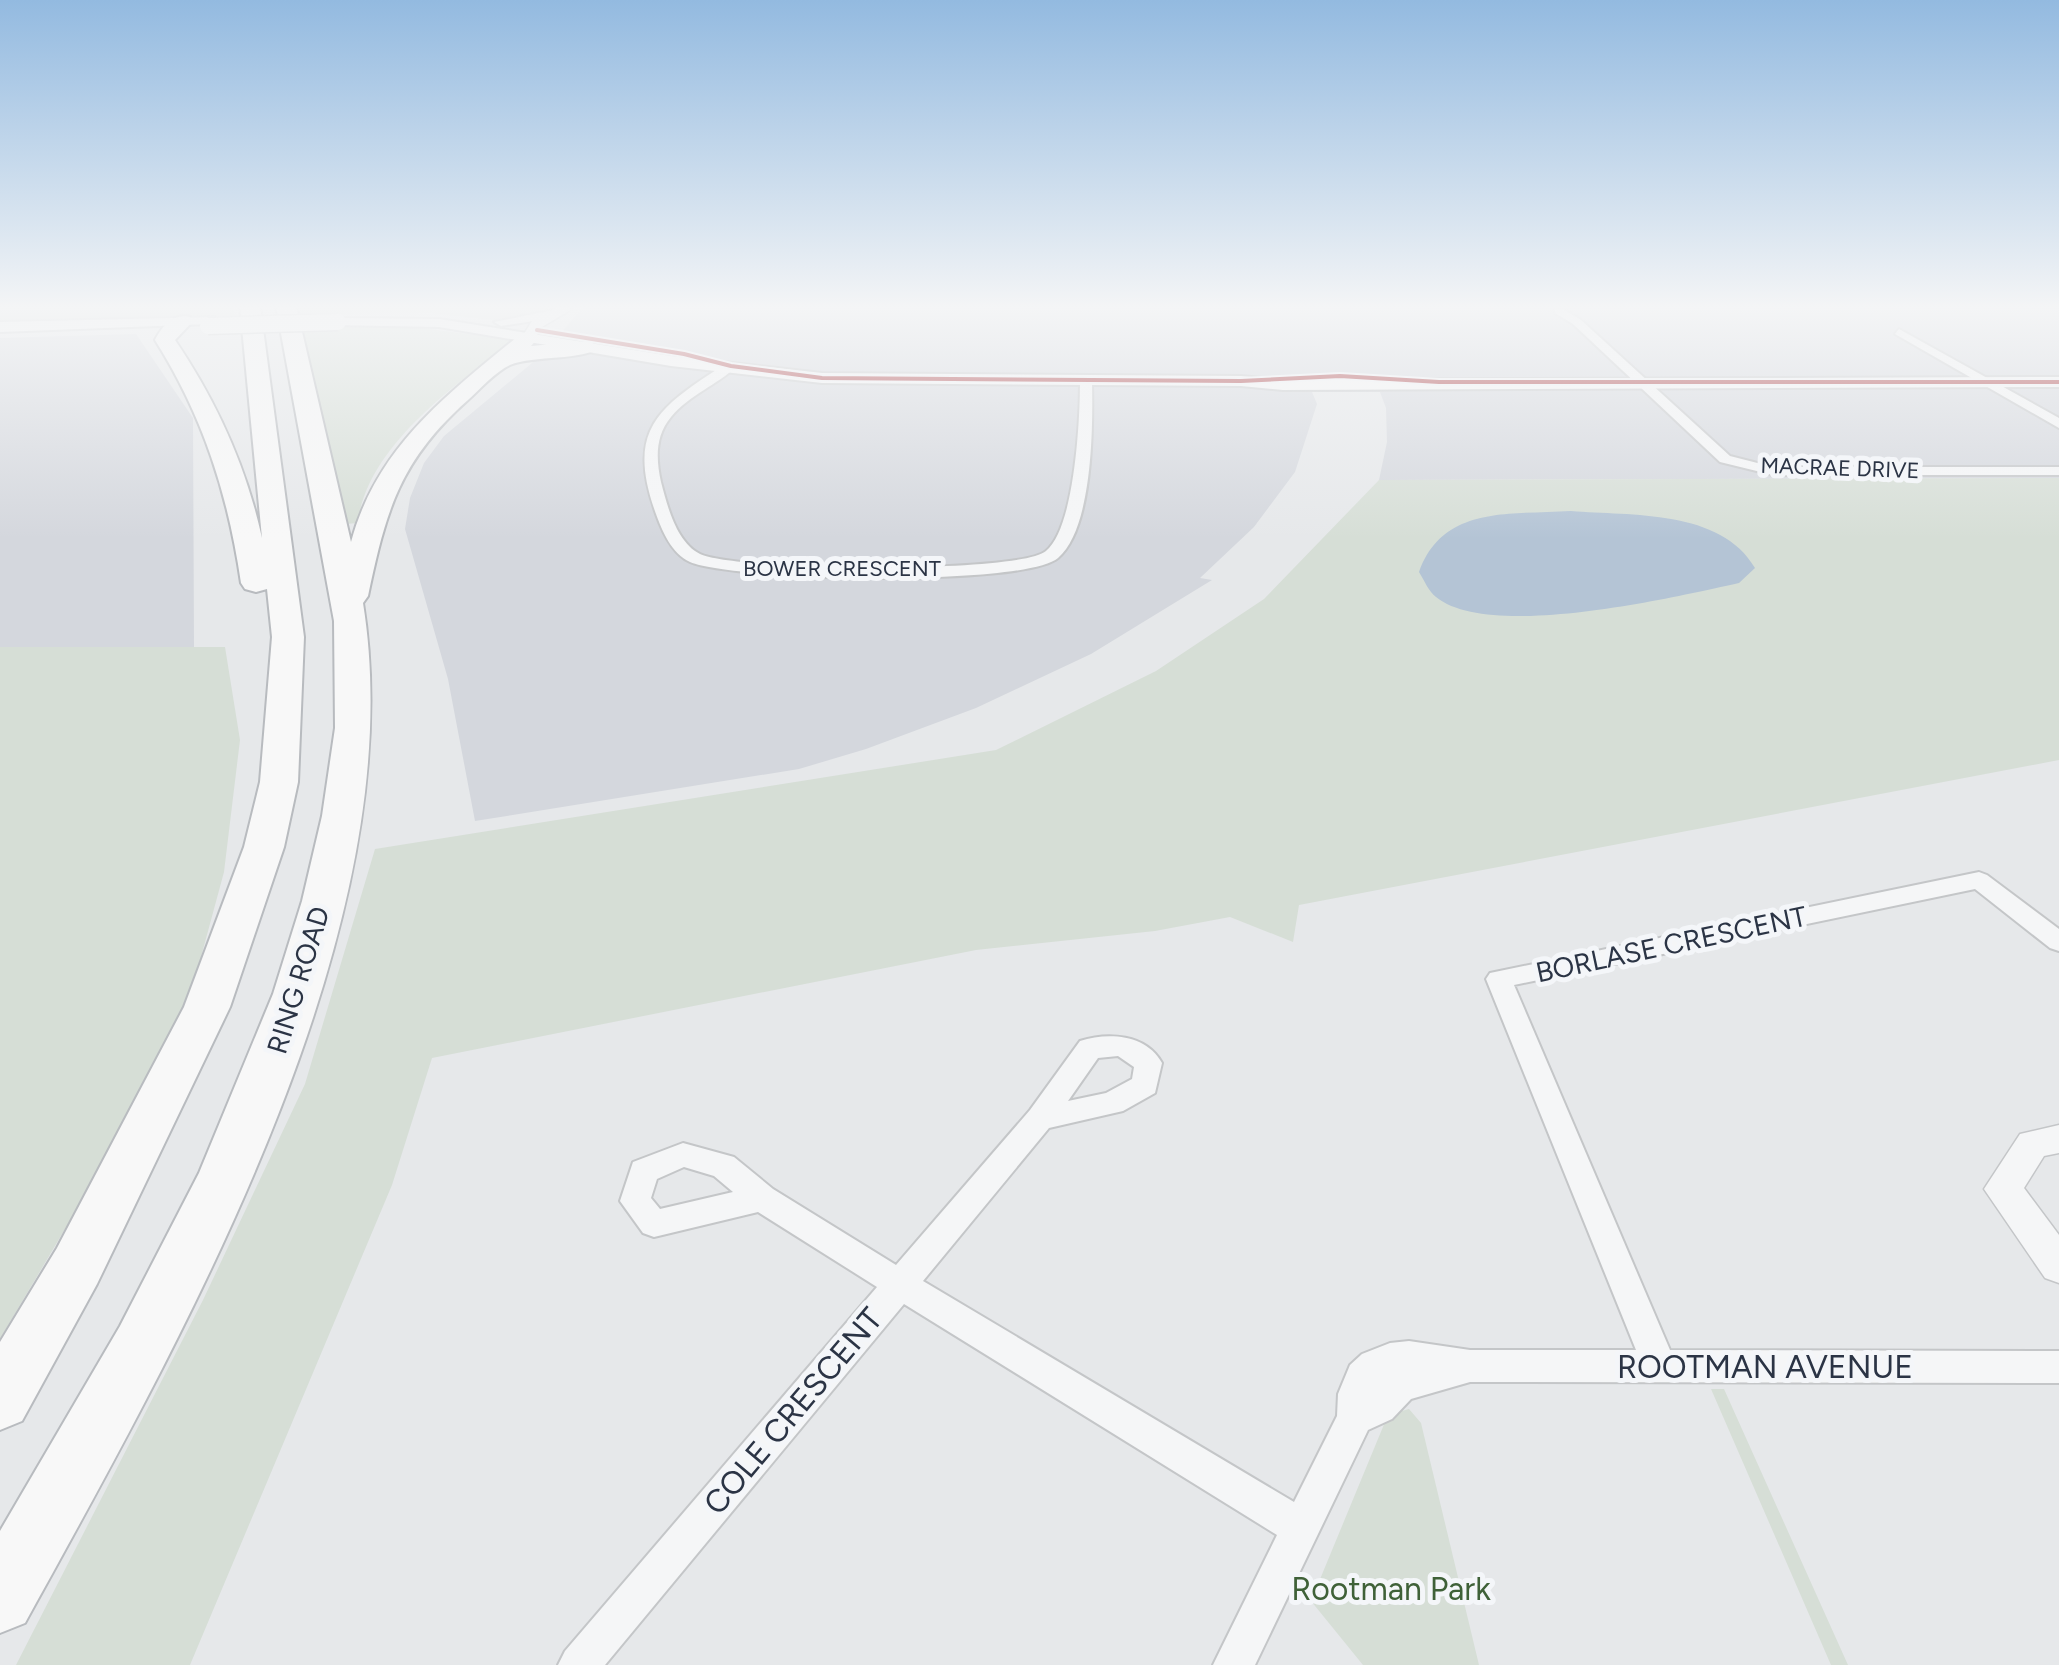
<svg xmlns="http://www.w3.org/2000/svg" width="2059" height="1665" font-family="Figtree,sans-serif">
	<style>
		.built { fill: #d4d7dd }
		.green { fill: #d6ded6 }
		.water { fill: #b4c4d5 }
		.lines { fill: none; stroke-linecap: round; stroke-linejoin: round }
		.minor-casing { stroke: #c4c6c8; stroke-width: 4 }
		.tertiary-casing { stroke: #c4c6c8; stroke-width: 3 }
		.secondary-casing { stroke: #c4c6c8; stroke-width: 4 }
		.motorway-casing { stroke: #b8bbbf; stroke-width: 4 }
		.minor { fill: #f5f6f7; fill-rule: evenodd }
		.tertiary { fill: #f5f6f7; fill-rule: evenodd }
		.secondary { fill: #f8f8f8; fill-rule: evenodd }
		.motorway { fill: #f8f8f8; fill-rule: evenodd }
		.secondary-bridge-casing { stroke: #c4c6c8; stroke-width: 19; stroke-linecap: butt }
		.secondary-bridge { stroke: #f8f8f8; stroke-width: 16 }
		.bus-1-casing { stroke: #f4f6f9; stroke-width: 8 }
		.bus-1 { stroke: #a42c31; stroke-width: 4 }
		.labels { text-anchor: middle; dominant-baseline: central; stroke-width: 10; stroke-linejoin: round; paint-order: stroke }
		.far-street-label { font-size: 22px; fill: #2b3445; stroke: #f4f6f9 }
		.street-label { font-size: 28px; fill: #2b3445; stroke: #f4f6f9 }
		.near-street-label { font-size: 32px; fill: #2b3445; stroke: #f4f6f9 }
		.near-park-label { font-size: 32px; fill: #3f6138; stroke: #f4f6f9 }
	</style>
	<rect width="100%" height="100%" fill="#e6e8ea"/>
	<path class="built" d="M585 306H2059V478L1379 480 1387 442 1386 408 1380 392H1312L1317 404 1295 472 1254 527 1200 578 1212 580 1091 654 976 708 866 749 799 769 475 821 448 679 405 529 410 498 424 463 444 436 538 358Z
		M136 334 193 418 194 647H0V338Z"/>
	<path class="green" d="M0 306H233L234 317 0 325Z
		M298 306H553L536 316 501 321 431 313 299 314Z
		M397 325 515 340C458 382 366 447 358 523L345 524 299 326Z
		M2059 478V760L1299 905 1293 942 1230 917 1155 931 976 950 432 1058 392 1185 190 1665H16L203 1300 305 1084 375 849 996 750 1156 671 1264 599 1379 480Z
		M0 647H225L240 740 224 872 188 1005 78 1207 0 1339Z
		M1711 1389H1724L1848 1665H1831Z
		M1409 1409 1421 1423 1479 1665H1363L1311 1601 1385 1422 1395 1413Z"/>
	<path class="water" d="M1571 511C1631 516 1721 509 1755 568L1739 583C1675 597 1490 641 1436 597 1429 592 1424 580 1419 572 1443 505 1510 515 1571 511Z"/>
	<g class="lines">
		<g class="minor-casing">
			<path id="minor" d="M1555 309H1563L1581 320 1730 456 1773 467H2059V475H1773L1720 462 1573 324 1555 313Z
				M1899 329 2059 418V428L1895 334Z
				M727 363 737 366C717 385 689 395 671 417 655 436 656 459 661 482 667 505 676 542 700 554 735 571 1020 574 1046 551 1075 527 1080 419 1080 382L1086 378 1092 382C1093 425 1093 528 1058 558 1024 587 735 581 690 562 672 554 662 531 656 514 625 428 659 407 727 363Z
				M1979 872 1987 875 2059 929V951L2050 948 1975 889 1514 985 1670 1350 2059 1351V1383L1470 1382 1411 1399 1392 1419 1368 1430 1255 1665H1213L1277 1535 904 1304 605 1665H558L565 1651 877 1287 758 1212 654 1237 643 1233 620 1201 633 1162 683 1143 734 1157 773 1189 896 1265 1030 1110 1080 1041C1108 1032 1146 1034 1162 1063L1155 1093 1123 1111 1049 1128 923 1281 1294 1502 1337 1416 1338 1394 1350 1365 1362 1354 1390 1343 1409 1341 1470 1350H1636L1486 979 1490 973ZM1118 1056 1134 1067 1132 1079 1106 1093 1068 1101 1098 1058ZM684 1167 714 1176 733 1192 660 1209 651 1198 657 1179Z"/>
		</g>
		<g class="tertiary-casing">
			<path id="tertiary" d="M560 306 572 309 542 327 534 340H524L522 337 532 321Z
				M2059 1125V1153L2044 1156 2024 1188 2059 1235V1283L2045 1278 1984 1189 2020 1134Z"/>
		</g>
		<g class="secondary-casing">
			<path id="secondary" d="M553 310 558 311V317L501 326 494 322Z
				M215 317 217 320 210 324 0 332V322Z
				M338 318 439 319 671 356 822 373 1241 376 1283 380 2059 377V387L1283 390 1241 386 822 383 671 366 439 327 333 325 331 322Z"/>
		</g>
		<g class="motorway-casing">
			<path id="motorway" d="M240 306H260L304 637 298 782 284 847 230 1007 97 1284 22 1421 0 1430V1342L57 1248 184 1007 244 847 260 782 272 637 267 589 256 592 245 589 241 583C228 494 203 416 155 340 162 326 174 313 190 317L193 321 175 340C217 402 246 466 262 538Z
				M276 306H296L351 542C377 446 448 394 522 333H536L539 337 531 346 589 341 599 347C585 361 533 355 510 365 495 372 480 389 468 400 400 460 386 510 368 596L363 603C416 931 179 1343 25 1623L0 1633V1531L120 1326 199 1173 273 994 302 901 322 816 335 728 334 621Z"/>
		</g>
		<use href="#minor" class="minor"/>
		<use href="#tertiary" class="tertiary"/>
		<use href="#secondary" class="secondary"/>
		<use href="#motorway" class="motorway"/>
		<g class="secondary-bridge-casing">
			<path id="secondary-bridge" d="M208 326 338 322"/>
		</g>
		<use href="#secondary-bridge" class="secondary-bridge"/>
		<g class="bus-1-casing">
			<path id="bus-1" d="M537 330 684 354 731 366 822 378 1241 381 1340 376 1439 382H2059"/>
		</g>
		<use href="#bus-1" class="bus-1"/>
	</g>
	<linearGradient id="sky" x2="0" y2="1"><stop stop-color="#93bae0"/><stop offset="0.57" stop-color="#f4f5f6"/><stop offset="1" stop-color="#f4f5f6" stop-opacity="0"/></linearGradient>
	<rect width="2059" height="539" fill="url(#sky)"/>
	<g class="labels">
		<g class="far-street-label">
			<text transform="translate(1840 468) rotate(2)">MACRAE DRIVE</text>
			<text x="842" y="568">BOWER CRESCENT</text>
		</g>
		<g class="street-label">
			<text transform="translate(1671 944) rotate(-12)">BORLASE CRESCENT</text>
			<text transform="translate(298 980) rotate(-73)">RING ROAD</text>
		</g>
		<g class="near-street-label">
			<text x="1765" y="1367">ROOTMAN AVENUE</text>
			<text transform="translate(793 1411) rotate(-50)">COLE CRESCENT</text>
		</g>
		<g class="near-park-label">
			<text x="1391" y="1589">Rootman Park</text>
		</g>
	</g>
</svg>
